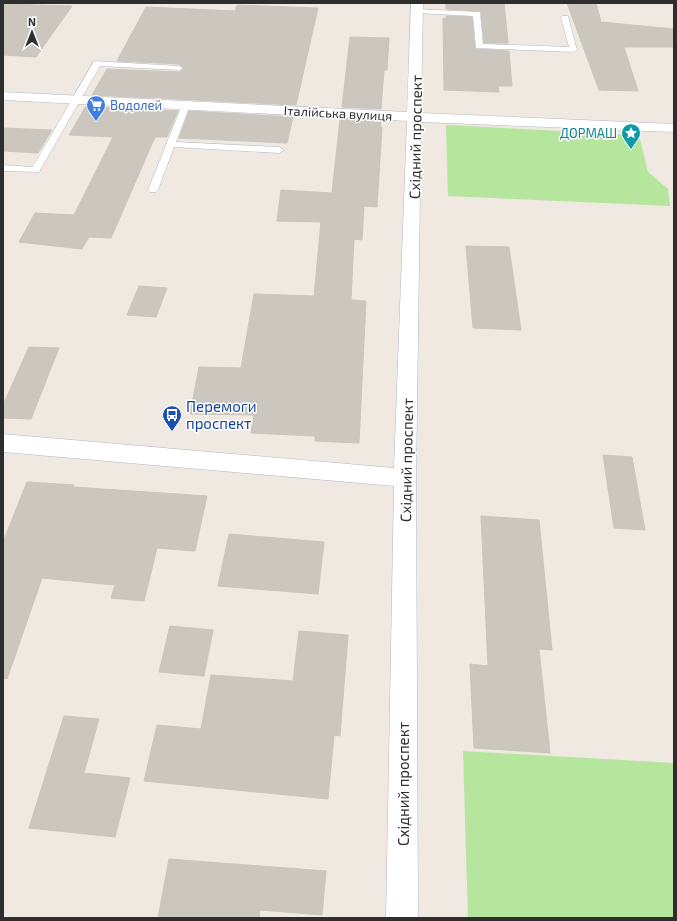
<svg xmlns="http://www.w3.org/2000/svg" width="677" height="921" font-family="'Exo 2',sans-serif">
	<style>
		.green { fill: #b6e59e }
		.building { fill: #cbc7bf; stroke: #cbc5ba }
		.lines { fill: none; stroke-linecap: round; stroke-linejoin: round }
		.lane-casing { stroke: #b4b7c1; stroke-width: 1 }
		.secondary-casing { stroke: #b4b7c1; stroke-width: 1 }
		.lane { fill: #fff; fill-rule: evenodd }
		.secondary { fill: #fff; fill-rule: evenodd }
		.labels { text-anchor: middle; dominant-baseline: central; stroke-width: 3; stroke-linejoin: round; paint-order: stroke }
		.far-shop-label { font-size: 13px; fill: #366cbe; stroke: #fff; text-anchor: start }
		.far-street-label { font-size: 13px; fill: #2e2e2e; stroke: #fff }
		.far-culture-label { font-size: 13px; fill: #0d838f; stroke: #fff; text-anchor: end }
		.street-label { font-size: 15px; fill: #2e2e2e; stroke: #fff }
		.transit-label { font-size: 15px; fill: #164399; stroke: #fff; text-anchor: start }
	</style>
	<rect width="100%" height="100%" fill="#efe9e1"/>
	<path class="green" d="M446 125 639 135 648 172 668 189 670 206 448 196Z
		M463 751 674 763V918H468Z"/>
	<path class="building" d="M446 3H504L508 43H484L481 11 446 9Z
		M567 3H596L601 22 674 29 673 47H624L638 91 599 90Z
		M3 4 72 6 36 57 3 55Z
		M237 5 318 8 296 105 92 95 107 69 179 72 184 69 179 64 117 61 146 7 235 11Z
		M446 16 472 17 475 49 509 51 512 86H498L499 92 444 90 443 18 446 19Z
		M350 37 389 38 387 70H384L381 109 342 107Z
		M86 106 178 111 167 137H155L111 238 89 237 82 249 19 242 35 213 74 215 113 137 69 135Z
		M189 111 293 117 287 143 179 138Z
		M340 119 381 121 380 127H382L377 207 364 206 362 240 354 239 351 300 366 301 359 443 315 441V436L251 433 254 415 190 414 199 367 241 368 254 294 314 296 321 222 277 221 281 190 332 193Z
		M3 128 52 130 38 153 3 151Z
		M466 246 509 247 521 330 473 328Z
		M139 286 167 288 156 317 127 315Z
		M29 347 59 348 31 419 3 418V405Z
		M603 455 632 457 645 530 614 528Z
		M27 482 74 485 73 487 207 496 195 551 157 548 144 601 111 598 115 585 42 578 7 679 3 678V542Z
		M481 516 539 520 552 650 539 649 550 753 474 748 470 664 488 666Z
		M229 534 324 542 318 594 218 586Z
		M170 626 213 630 204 676 159 672Z
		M299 631 348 635 340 736 334 735 328 799 144 781 157 725 201 729 211 675 293 681Z
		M64 716 99 719 84 773 130 778 115 837 29 828Z
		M169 859 326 871 322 915 260 910 259 918H158Z"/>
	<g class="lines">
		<g class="lane-casing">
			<path id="lane" d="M414 9 480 12 483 44 569 47 561 18 562 16H568L577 50 573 52 476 48 473 16 417 13H414Z
				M94 61 179 66 183 68 179 70 100 66 39 172 3 171V165L33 167Z
				M186 102 190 105 176 142 279 147 284 150 279 153 174 147 158 190 156 192H150L148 190 182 105Z"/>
		</g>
		<g class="secondary-casing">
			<path id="secondary" d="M411 3H423L421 113 674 124V132L421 122 416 478 418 918H386L394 486 3 452V434L394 468 407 121 3 100V92L407 112Z"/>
		</g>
		<use href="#lane" class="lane"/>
		<use href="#secondary" class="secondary"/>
	</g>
	<defs>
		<g id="supermarket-pin" transform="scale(1)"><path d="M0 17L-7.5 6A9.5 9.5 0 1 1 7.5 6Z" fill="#3f7fe0" stroke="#fff"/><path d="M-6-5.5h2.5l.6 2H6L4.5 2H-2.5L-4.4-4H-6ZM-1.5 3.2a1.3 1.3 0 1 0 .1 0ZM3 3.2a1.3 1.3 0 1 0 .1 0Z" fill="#fff"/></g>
		<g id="sight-pin" transform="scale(1)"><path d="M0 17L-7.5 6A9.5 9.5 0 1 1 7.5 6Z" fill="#0f9aa8" stroke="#fff"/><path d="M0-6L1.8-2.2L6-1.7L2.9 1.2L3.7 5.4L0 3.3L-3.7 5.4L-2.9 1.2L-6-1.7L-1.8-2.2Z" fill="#fff"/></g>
		<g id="bus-pin" transform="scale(1)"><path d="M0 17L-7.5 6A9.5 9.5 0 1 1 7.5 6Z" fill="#1a4fb4" stroke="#fff"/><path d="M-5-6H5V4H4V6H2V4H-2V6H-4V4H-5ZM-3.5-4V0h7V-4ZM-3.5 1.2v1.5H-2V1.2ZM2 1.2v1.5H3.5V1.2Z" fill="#fff"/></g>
	</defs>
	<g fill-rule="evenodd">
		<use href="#supermarket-pin" x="96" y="105"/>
		<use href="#sight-pin" x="631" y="133"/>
		<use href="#bus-pin" x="172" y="415"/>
	</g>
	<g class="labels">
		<g class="far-shop-label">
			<text x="110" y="105">Водолей</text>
		</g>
		<g class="far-street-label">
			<text transform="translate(338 113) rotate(3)">Італійська вулиця</text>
		</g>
		<g class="far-culture-label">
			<text x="617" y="133">ДОРМАШ</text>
		</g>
		<g class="street-label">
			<text transform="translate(415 137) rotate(-89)">Східний проспект</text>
			<text transform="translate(406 460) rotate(-89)">Східний проспект</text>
			<text transform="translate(403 784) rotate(-90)">Східний проспект</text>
		</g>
		<g class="transit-label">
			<text x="186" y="406">Перемоги<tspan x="186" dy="17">проспект</tspan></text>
		</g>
	</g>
	<rect width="677" height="921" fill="none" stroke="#2e2e2e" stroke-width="8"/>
	<g transform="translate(32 32)" stroke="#ffffff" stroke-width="3" paint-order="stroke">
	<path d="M0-3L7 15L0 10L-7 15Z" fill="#2e2e2e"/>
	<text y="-6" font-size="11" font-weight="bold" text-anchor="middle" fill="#2e2e2e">N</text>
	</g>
</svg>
